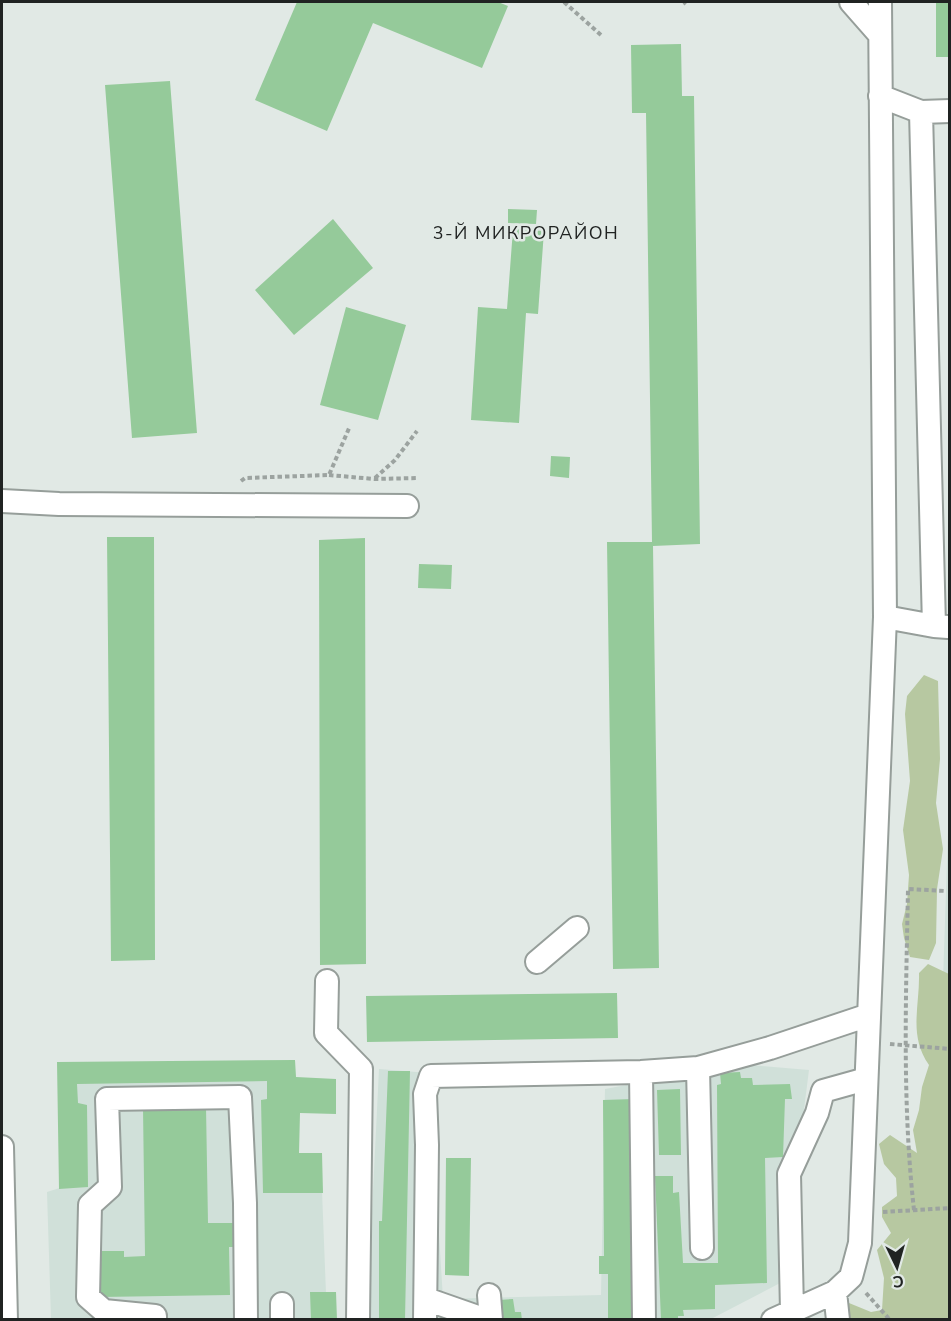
<svg xmlns="http://www.w3.org/2000/svg" width="951" height="1321" font-family="'Nunito Sans',sans-serif">
	<style>
		.built { fill: #d0e0d9 }
		.green { fill: #b7c8a1 }
		.building { fill: #95ca9a }
		.lines { fill: none; stroke-linecap: round; stroke-linejoin: round }
		.minor-casing { stroke: #969e9a; stroke-width: 26 }
		.path { stroke: #9ca3a0; stroke-width: 4; stroke-dasharray: 4.5 3; stroke-linecap: butt }
		.minor { stroke: #fff; stroke-width: 22 }
		.labels { text-anchor: middle; dominant-baseline: central; stroke-width: 5; stroke-linejoin: round; paint-order: stroke }
		.neighbourhood-label { font-size: 18px; letter-spacing: 1.5px; fill: #202322; stroke: #e1e9e5 }
	</style>
	<rect width="100%" height="100%" fill="#e1e9e5"/>
	<path class="built" d="M949 803V1011L942 1010Z
		M739 1064 809 1070 782 1282 711 1319 369 1320 368 1294 379 1069 429 1073 443 1299 601 1295 605 1089Z
		M68 1076H274L283 1173 322 1191 327 1319H51L47 1192 66 1186Z"/>
	<path class="green" d="M924 675 938 681 940 759 936 803 943 849 937 889 936 943 929 960 910 957 904 938 902 924 907 904 909 875 903 830 910 781 905 714 907 696Z
		M928 964 949 974V1319L845 1320 849 1303 871 1312 882 1310 884 1278 877 1250 891 1233 882 1217V1207L897 1196 896 1178 884 1164 879 1144 890 1135 917 1153 913 1130 919 1110 922 1087 929 1065C908 1035 920 1006 919 973Z"/>
	<path class="building" d="M297 2H498L508 6 482 68 373 23 327 131 255 100Z
		M936 2H950V57H936Z
		M681 44 682 96H694L700 544 653 546 659 968 613 969 607 542H652L646 113H632L631 45Z
		M170 81 197 433 132 438 105 85Z
		M508 209 537 210 536 224 508 223Z
		M333 219 373 268 294 335 255 290Z
		M513 229 544 231 538 314 526 313 519 423 471 420 478 307 507 309Z
		M346 307 406 325 378 420 320 405Z
		M551 456 570 457 569 478 550 476Z
		M107 537H154L155 960 111 961Z
		M365 538 366 964 320 965 319 540Z
		M419 564 452 565 451 589 418 588Z
		M617 993 618 1038 367 1042 366 996Z
		M295 1060 296 1077 336 1079V1114L300 1113 299 1153H322L323 1193H263L261 1100 267 1099V1081L77 1084 78 1103 87 1105 88 1187 59 1189 57 1062Z
		M388 1071H410L405 1320H379V1221H382Z
		M740 1072 741 1078H752L753 1085 790 1084 792 1099H785L783 1157 765 1158 767 1283 715 1285V1309L683 1310 684 1316H678V1320H661L655 1176H673V1193L679 1192 683 1263H718L717 1085 721 1084 720 1073Z
		M680 1089 681 1155H659L657 1090Z
		M634 1099 636 1320H608V1274H599V1256H604L603 1100Z
		M206 1107 208 1223H234V1247H229L230 1295 100 1297 99 1251H124V1257L145 1256 143 1108Z
		M446 1158H471L469 1276 445 1275Z
		M310 1292H336L337 1320H311Z
		M513 1299 515 1312H521L522 1320H501L499 1300Z"/>
	<g class="lines">
		<g class="minor-casing">
			<path id="minor" d="M851 2 880 35
				M880 96 921 112 950 111
				M921 112 934 626
				M2 501 59 504 407 506
				M885 617 934 626 948 627
				M537 962 577 928
				M327 981 326 1033 361 1069 358 1320
				M698 1068 702 1248
				M641 1072 644 1320
				M2 1147 6 1320
				M835 1292 838 1320
				M489 1295 491 1320
				M426 1299 486 1320
				M282 1304V1320
				M792 1311 789 1174 817 1113 823 1091 866 1079
				M155 1320V1316L104 1311 88 1297 90 1205 110 1187 107 1099 240 1097 245 1203 246 1320
				M425 1320 427 1145 425 1094 431 1076 641 1072 698 1068 770 1048 869 1015
				M773 1320 835 1292 851 1277 860 1243 885 617 880 2"/>
		</g>
		<path class="path" d="M564 2 601 35
			M684 2 686 4
			M329 475 374 479 418 478
			M375 478 395 460 417 431
			M241 481 245 478 329 475 350 426
			M890 1044 950 1049
			M914 1210C902 1103 906 996 908 889L946 891
			M883 1212 950 1208
			M866 1293 890 1320"/>
		<use href="#minor" class="minor"/>
	</g>
	<g class="labels">
		<g class="neighbourhood-label">
			<text x="526" y="233">3-Й МИКРОРАЙОН</text>
		</g>
	</g>
	<rect width="951" height="1321" fill="none" stroke="#202322" stroke-width="6"/>
	<g transform="translate(897 1267) rotate(175)" stroke="#e1e9e5" stroke-width="4.5" paint-order="stroke">
	<path d="M0-4.5L10 22L0 15L-10 22Z" fill="#202322"/>
	<text y="-9" font-size="16" font-weight="bold" text-anchor="middle" fill="#202322">С</text>
	</g>
</svg>
